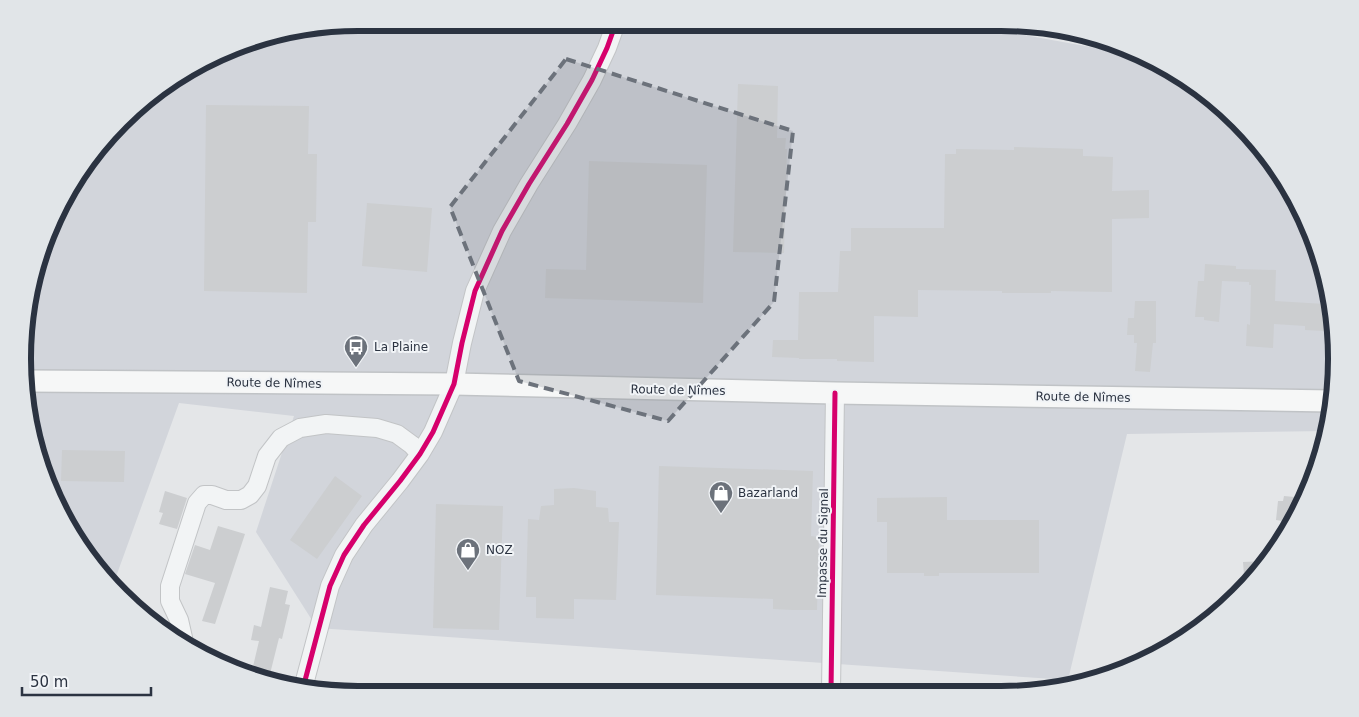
<svg xmlns="http://www.w3.org/2000/svg" width="1359" height="717" font-family="'DejaVu Sans',sans-serif">
	<style>
		.built { fill: #d2d5db }
		.building { fill: #ccced0 }
		.lines { fill: none; stroke-linecap: round; stroke-linejoin: round }
		.minor-casing { stroke: #c2c4c6; stroke-width: 20 }
		.major-casing { stroke: #c0c3c6; stroke-width: 24 }
		.minor { stroke: #f2f4f5; stroke-width: 18 }
		.major { stroke: #f6f7f7; stroke-width: 21 }
		.cycleway-casing { stroke: #f1f4f7; stroke-width: 8 }
		.cycleway { stroke: #d6006c; stroke-width: 5 }
		.marked { fill: #6c727b; fill-opacity: 0.2; stroke: #6c727b; stroke-width: 4; stroke-dasharray: 10 6; stroke-linejoin: round }
		.labels { text-anchor: middle; dominant-baseline: central; stroke-width: 4; stroke-linejoin: round; paint-order: stroke }
		.poi-label { font-size: 12px; fill: #2b3341; stroke: #f1f4f7; text-anchor: start }
		.street-label { font-size: 12px; fill: #2b3341; stroke: #f1f4f7 }
		.rim { fill: none; stroke: #2b3341; stroke-width: 6 }
	</style>
	<rect width="100%" height="100%" fill="#e4e6e8"/>
	<path class="built" d="M358 23H959L1151 58 1205 92 1253 137 1292 191 1319 251 1334 315 1336 381 1327 431 1127 434 1068 680 317 628 256 532 294 416 179 403 113 585 57 507 25 402 23 337 34 272 79 172 154 92 250 40Z"/>
	<path class="building" d="M738 84 778 86 777 138H786L785 149H787L784 253 733 252Z
		M206 105 309 106 308 154H317L316 222H308L307 293 204 291Z
		M1014 147 1083 149V156L1113 157 1112 191 1149 190V218L1112 219V292L1051 291V293H1002V291L918 290V317L874 316V362L837 361V359H799V358L772 357 773 340H798L799 292H838L840 251H851V228H944L945 154H956V149L1014 150Z
		M589 161 707 165 703 303 545 298 546 269 586 270Z
		M367 203 432 208 427 272 362 266Z
		M1205 264 1236 266V269L1276 270 1275 301 1325 304 1324 331 1305 330V326L1274 324 1273 348 1246 346 1247 324 1250 325 1251 285H1249V282L1222 281 1219 322 1204 320V317H1195L1198 281H1204Z
		M1135 301H1156V343H1153L1150 372 1135 371 1137 343H1134V335H1127L1128 318H1134Z
		M62 450 125 451 124 482 61 481Z
		M659 466 813 471 811 536 819 537 817 610H793L773 609V599L656 595Z
		M335 476 362 496 317 559 290 540Z
		M574 488 596 491V507L608 508 609 522H619L616 600 574 599V619L536 618V597H526L528 519 539 520 541 506 554 505V489Z
		M165 491 187 498 177 529 159 524 163 513 159 512Z
		M1284 496 1305 498 1302 507 1280 540 1282 521 1276 520 1278 501H1283Z
		M947 497V520H1039V573H939V576H924V573H887V522H877V498Z
		M436 504 503 506 499 630 433 628Z
		M218 526 245 534 215 624 202 621 215 583 185 574 195 545 210 550Z
		M1266 561 1253 580 1245 588 1243 562Z
		M270 587 288 591 285 604 290 605 282 639 279 638 268 682 251 675 259 641 251 640 254 625 261 627Z"/>
	<g class="lines">
		<g class="minor-casing">
			<path id="minor" d="M184 642 179 620 170 601V586L197 503 204 495H212L226 500H241L250 495 257 486 267 456 281 438 300 428 326 424 377 428 397 434 412 445 420 454
				M303 688 330 586 344 555 364 525 400 481 420 454 433 432 454 384 462 343 475 291 502 231 529 184 567 124 592 80 607 48 616 23
				M831 692 835 393
				M693 693H696"/>
		</g>
		<g class="major-casing">
			<path id="major" d="M25 381 454 384 835 393 1332 401"/>
		</g>
		<use href="#minor" class="minor"/>
		<use href="#major" class="major"/>
		<g class="cycleway-casing">
			<path id="cycleway" d="M303 688 330 586 344 555 364 525 400 481 420 454 433 432 454 384 462 343 475 291 502 231 529 184 567 124 592 80 607 48 616 23
				M831 692 835 393"/>
		</g>
		<use href="#cycleway" class="cycleway"/>
	</g>
	<path class="marked" d="M566 59 793 131 774 302 668 421 519 381 450 207Z"/>
	<defs>
		<g id="bus-pin" transform="scale(1.25)"><path d="M0 17L-7.5 6A9.5 9.5 0 1 1 7.5 6Z" fill="#6c727b" stroke="#f1f4f7"/><path d="M-5-6H5V4H4V6H2V4H-2V6H-4V4H-5ZM-3.5-4V0h7V-4ZM-3.5 1.2v1.5H-2V1.2ZM2 1.2v1.5H3.5V1.2Z" fill="#fff"/></g>
		<g id="shop-pin" transform="scale(1.25)"><path d="M0 17L-7.5 6A9.5 9.5 0 1 1 7.5 6Z" fill="#6c727b" stroke="#f1f4f7"/><path d="M-5-2.5h2.3a2.7 3.5 0 0 1 5.4 0H5L5.5 6h-11ZM-1.5-2.5h3a1.5 2.3 0 0 0-3 0Z" fill="#fff"/></g>
	</defs>
	<g fill-rule="evenodd">
		<use href="#bus-pin" x="356" y="347"/>
		<use href="#shop-pin" x="721" y="493"/>
		<use href="#shop-pin" x="468" y="550"/>
	</g>
	<g class="labels">
		<g class="poi-label">
			<text x="374" y="347">La Plaine</text>
			<text x="738" y="493">Bazarland</text>
			<text x="486" y="550">NOZ</text>
		</g>
		<g class="street-label">
			<text transform="translate(274 383) rotate(1)">Route de Nîmes</text>
			<text transform="translate(678 390) rotate(1)">Route de Nîmes</text>
			<text transform="translate(1083 397) rotate(1)">Route de Nîmes</text>
			<text transform="translate(823 543) rotate(-89)">Impasse du Signal</text>
		</g>
	</g>
	<path d="M0 0H1359V717H0ZM358 31H1001A327 327 0 0 1 1328 358V359A327 327 0 0 1 1001 686H358A327 327 0 0 1 31 359V358A327 327 0 0 1 358 31Z" fill="#e1e5e8" fill-rule="evenodd"/>
	<path class="rim" d="M358 31H1001A327 327 0 0 1 1328 358V359A327 327 0 0 1 1001 686H358A327 327 0 0 1 31 359V358A327 327 0 0 1 358 31Z"/>
	<path d="M22 687v8h129v-8" fill="none" stroke="#2b3341" stroke-width="2.5"/>
	<text x="30" y="687" font-size="15" fill="#2b3341" stroke="#f1f4f7" stroke-width="4" paint-order="stroke">50 m</text>
</svg>
